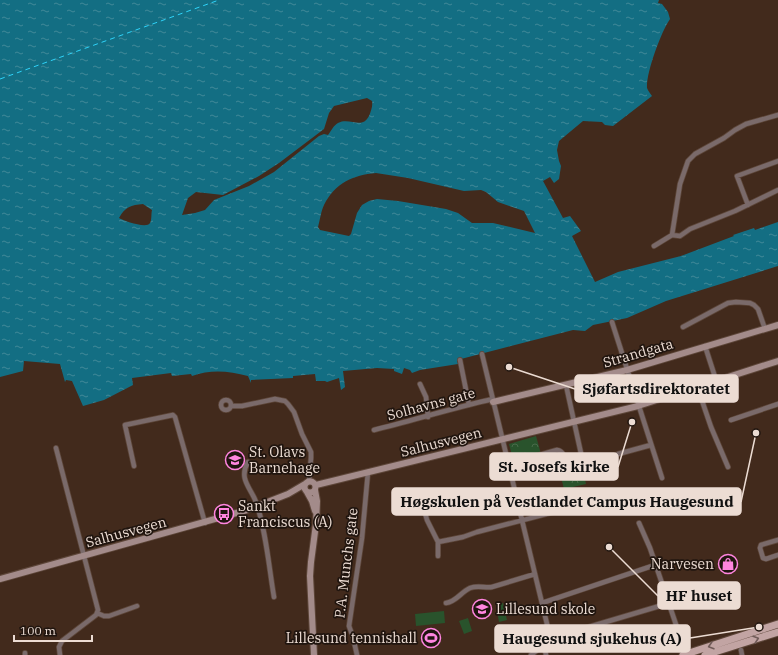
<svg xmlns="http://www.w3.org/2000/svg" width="778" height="655" font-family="'IBM Plex Serif',serif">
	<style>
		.park { fill: url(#park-crowns) }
		.pitch { fill: #29532c }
		.water { fill: url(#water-ripples); fill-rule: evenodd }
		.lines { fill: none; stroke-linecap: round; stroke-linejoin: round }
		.ferry { stroke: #2ed3f9; stroke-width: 1; stroke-dasharray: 5 4; stroke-linecap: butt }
		.street-casing { stroke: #5d4639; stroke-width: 6 }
		.secondary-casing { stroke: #5d4639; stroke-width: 8 }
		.primary-casing { stroke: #5d4639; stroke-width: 9 }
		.street { stroke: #7a6a6a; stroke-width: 4.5 }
		.secondary { stroke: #a38b8a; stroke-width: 6 }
		.primary { stroke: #c2a4a3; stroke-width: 7 }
		.oneway { stroke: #715c59 }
		.labels { text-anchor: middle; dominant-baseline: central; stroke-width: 3.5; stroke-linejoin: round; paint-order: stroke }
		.street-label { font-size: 14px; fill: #ecdcd3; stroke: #20150f }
		.poi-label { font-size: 14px; fill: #ecdcd3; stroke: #20150f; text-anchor: start }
		.leader { fill: none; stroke: #ecdcd3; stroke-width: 1.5 }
		.callout-dot { fill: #ecdcd3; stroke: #20150f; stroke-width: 1.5 }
		.callout { fill: #ecdcd3; stroke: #ecdcd3; stroke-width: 1.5 }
		.callout-label { font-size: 15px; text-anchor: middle; font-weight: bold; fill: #111 }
	</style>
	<defs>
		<pattern id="park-crowns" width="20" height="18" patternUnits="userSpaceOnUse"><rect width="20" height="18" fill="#29532c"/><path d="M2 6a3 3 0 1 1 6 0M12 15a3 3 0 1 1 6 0" fill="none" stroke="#486b4a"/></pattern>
		<pattern id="water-ripples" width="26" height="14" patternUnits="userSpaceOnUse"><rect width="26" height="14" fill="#136e83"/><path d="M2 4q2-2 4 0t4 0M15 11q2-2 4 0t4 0" fill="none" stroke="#418999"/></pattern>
	</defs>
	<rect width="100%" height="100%" fill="#422a1c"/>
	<path class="park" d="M536 436 541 454 513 459 509 444Z
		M582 467 586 484 564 489 560 473Z"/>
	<path class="pitch" d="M503 603 507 620 499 622 496 605Z
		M444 611 445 623 416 626 415 614Z
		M468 618 472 631 464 634 459 621Z"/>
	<path class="water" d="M0 0H659L658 3 662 4 668 12 670 19C661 32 646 73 647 88 648 91 650 93 652 96L613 126 605 125 602 122 583 121 559 141 557 150 559 161 561 166 559 179 554 183 550 177 543 181 563 218 570 216 581 231 572 236 595 282 618 272 681 256 734 236 733 235 754 228 755 230 778 222V266L666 301 627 318 593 325 585 331 573 330 457 360 458 364 420 370 412 373 410 370 404 368 402 374 394 371V369L377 368 343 371 345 387 341 390 339 378 327 382 325 381H316L315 374 293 376V378L251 380V383L248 376C229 371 211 369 192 376L191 374 172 376 171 373 132 378 133 385 104 400 83 406 72 381 66 380 65 382 60 364 24 361 23 371 0 377ZM367 98 372 101C373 106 371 111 369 116 362 130 350 117 338 123 334 125 331 131 328 135L324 134 319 136 274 172 249 186 214 200 205 210 195 213 182 215 188 198 196 192 223 195 259 176 279 163 324 129 329 113 334 106ZM376 173 408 178 464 191 481 190 486 192 498 202 524 211 535 233 493 223H472L458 213 446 209 398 201 377 199 369 201 362 205 357 213 351 234 349 236 320 230 318 227C320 220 321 211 324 205 335 183 353 175 376 173ZM143 204 152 210C151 214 152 220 150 223 147 229 124 221 119 218 125 207 131 205 143 204Z"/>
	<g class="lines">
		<path class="ferry" d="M0 79 219 0"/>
		<g class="street-casing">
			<path id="street" d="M748 205 737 176 778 161
				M672 235 680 184 688 161 695 154 724 138 735 130 746 124 778 115
				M654 246 672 235 680 236 690 229 735 211 778 190
				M612 322 662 478
				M683 327 728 303 736 302 750 303 754 305 758 309 765 329
				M705 346 716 380
				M482 354 547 624 548 636 544 645 546 655
				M460 360 469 405
				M420 384 426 397 428 417
				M566 385 584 467
				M697 386 711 427 728 467
				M221 405a5 5 0 1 1 10 0a5 5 0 1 1-10 0Z
				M231 406H242L275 399 285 401 288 404 294 412 302 434 311 452V458L309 481
				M731 420 778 404
				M374 430C414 420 453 408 493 399
				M56 448 98 610 96 615 62 641 59 647 60 655
				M618 454 651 445
				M522 460 557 450C565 451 565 461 567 468
				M248 462C238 479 251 488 256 502 266 530 269 568 274 597
				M134 466 125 425 173 415 175 417 205 523
				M562 471 567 468 584 463
				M425 513 427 520 438 542
				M639 523 650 548 686 654
				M778 540 761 545 760 548 763 558 766 559 778 555
				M438 556V542L463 537 477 532 585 504 589 499V493
				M446 603C456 602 461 592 470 588 477 585 485 588 492 587L535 574
				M542 603 655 565
				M97 613 104 616H109L137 606
				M548 636 559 638 582 629 663 605
				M741 650 742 655
				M25 653V655
				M357 655 353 637 349 626 362 538 368 472
				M531 655 544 645"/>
		</g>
		<g class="secondary-casing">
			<path id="secondary" d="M493 402 627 370 778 325
				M304.5 487a5.5 5.5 0 1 1 11 0a5.5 5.5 0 1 1-11 0Z
				M316 485 638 406 778 361
				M307 492 312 501 315 511
				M0 579 247 510 288 494 305 484
				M314 655 310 576 311 562 316 524 317 501 315 490"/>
		</g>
		<g class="primary-casing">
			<path id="primary" d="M683 655 778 624
				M705 655 778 632"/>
		</g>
		<use href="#street" class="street"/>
		<use href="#secondary" class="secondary"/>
		<use href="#primary" class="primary"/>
	</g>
	<defs><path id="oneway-chevron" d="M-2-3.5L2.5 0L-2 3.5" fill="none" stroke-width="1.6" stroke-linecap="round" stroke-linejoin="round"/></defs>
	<g class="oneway">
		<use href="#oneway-chevron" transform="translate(756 639) rotate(-18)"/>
		<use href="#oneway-chevron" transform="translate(711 646) rotate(163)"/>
	</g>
	<defs>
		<g id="school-ring" transform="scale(1)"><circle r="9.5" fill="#20150f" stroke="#ff85df" stroke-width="1.5"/><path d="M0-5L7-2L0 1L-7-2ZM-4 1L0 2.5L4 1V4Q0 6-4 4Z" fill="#ff85df"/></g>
		<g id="bus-ring" transform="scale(1)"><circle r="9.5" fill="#20150f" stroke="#ff85df" stroke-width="1.5"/><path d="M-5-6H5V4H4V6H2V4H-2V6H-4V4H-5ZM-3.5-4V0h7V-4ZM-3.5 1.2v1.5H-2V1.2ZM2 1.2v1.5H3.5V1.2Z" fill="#ff85df"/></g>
		<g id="shop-ring" transform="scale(1)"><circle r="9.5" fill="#20150f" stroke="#ff85df" stroke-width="1.5"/><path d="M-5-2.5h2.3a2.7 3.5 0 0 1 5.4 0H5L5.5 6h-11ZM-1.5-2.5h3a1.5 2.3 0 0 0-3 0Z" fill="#ff85df"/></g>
		<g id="stadium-ring" transform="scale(1)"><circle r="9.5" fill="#20150f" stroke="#ff85df" stroke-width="1.5"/><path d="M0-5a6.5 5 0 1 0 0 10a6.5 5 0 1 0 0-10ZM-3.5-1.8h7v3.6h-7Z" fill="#ff85df"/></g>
	</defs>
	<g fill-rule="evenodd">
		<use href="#school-ring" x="235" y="460"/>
		<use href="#bus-ring" x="224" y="514"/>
		<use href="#shop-ring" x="728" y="564"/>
		<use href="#school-ring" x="482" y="609"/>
		<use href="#stadium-ring" x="431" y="638"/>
	</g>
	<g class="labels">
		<g class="street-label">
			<text transform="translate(638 353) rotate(-16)">Strandgata</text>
			<text transform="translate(431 404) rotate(-15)">Solhavns gate</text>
			<text transform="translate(441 442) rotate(-14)">Salhusvegen</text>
			<text transform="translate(126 532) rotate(-15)">Salhusvegen</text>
			<text transform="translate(346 563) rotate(-83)">P.A. Munchs gate</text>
		</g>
		<g class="poi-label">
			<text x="249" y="452">St. Olavs<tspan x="249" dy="16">Barnehage</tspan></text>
			<text x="238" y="506">Sankt<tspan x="238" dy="16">Franciscus (A)</tspan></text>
			<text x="714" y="564" text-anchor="end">Narvesen</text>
			<text x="496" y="609">Lillesund skole</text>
			<text x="417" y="638" text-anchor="end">Lillesund tennishall</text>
		</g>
	</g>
	<path class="leader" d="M509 367L575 389M632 422L618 467M756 433L741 502M609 547L658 596M759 627L690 638"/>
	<g class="callout-dot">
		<circle cx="509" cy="367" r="4"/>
		<circle cx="632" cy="422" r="4"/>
		<circle cx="756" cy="433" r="4"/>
		<circle cx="609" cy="547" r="4"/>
		<circle cx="759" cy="627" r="4"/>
	</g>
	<g class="callout">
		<rect x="575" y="375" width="163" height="27" rx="4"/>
		<rect x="490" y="453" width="128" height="27" rx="4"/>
		<rect x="392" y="488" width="349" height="27" rx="4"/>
		<rect x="658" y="582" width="82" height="27" rx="4"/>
		<rect x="495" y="625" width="195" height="27" rx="4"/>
	</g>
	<g class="callout-label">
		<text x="656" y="394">Sjøfartsdirektoratet</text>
		<text x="554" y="472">St. Josefs kirke</text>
		<text x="567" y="507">Høgskulen på Vestlandet Campus Haugesund</text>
		<text x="699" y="601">HF huset</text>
		<text x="592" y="644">Haugesund sjukehus (A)</text>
	</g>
	<path d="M14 635v6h78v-6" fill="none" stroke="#ecdcd3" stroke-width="2"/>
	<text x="20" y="635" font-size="12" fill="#ecdcd3" stroke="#20150f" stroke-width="3" paint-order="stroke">100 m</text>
</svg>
